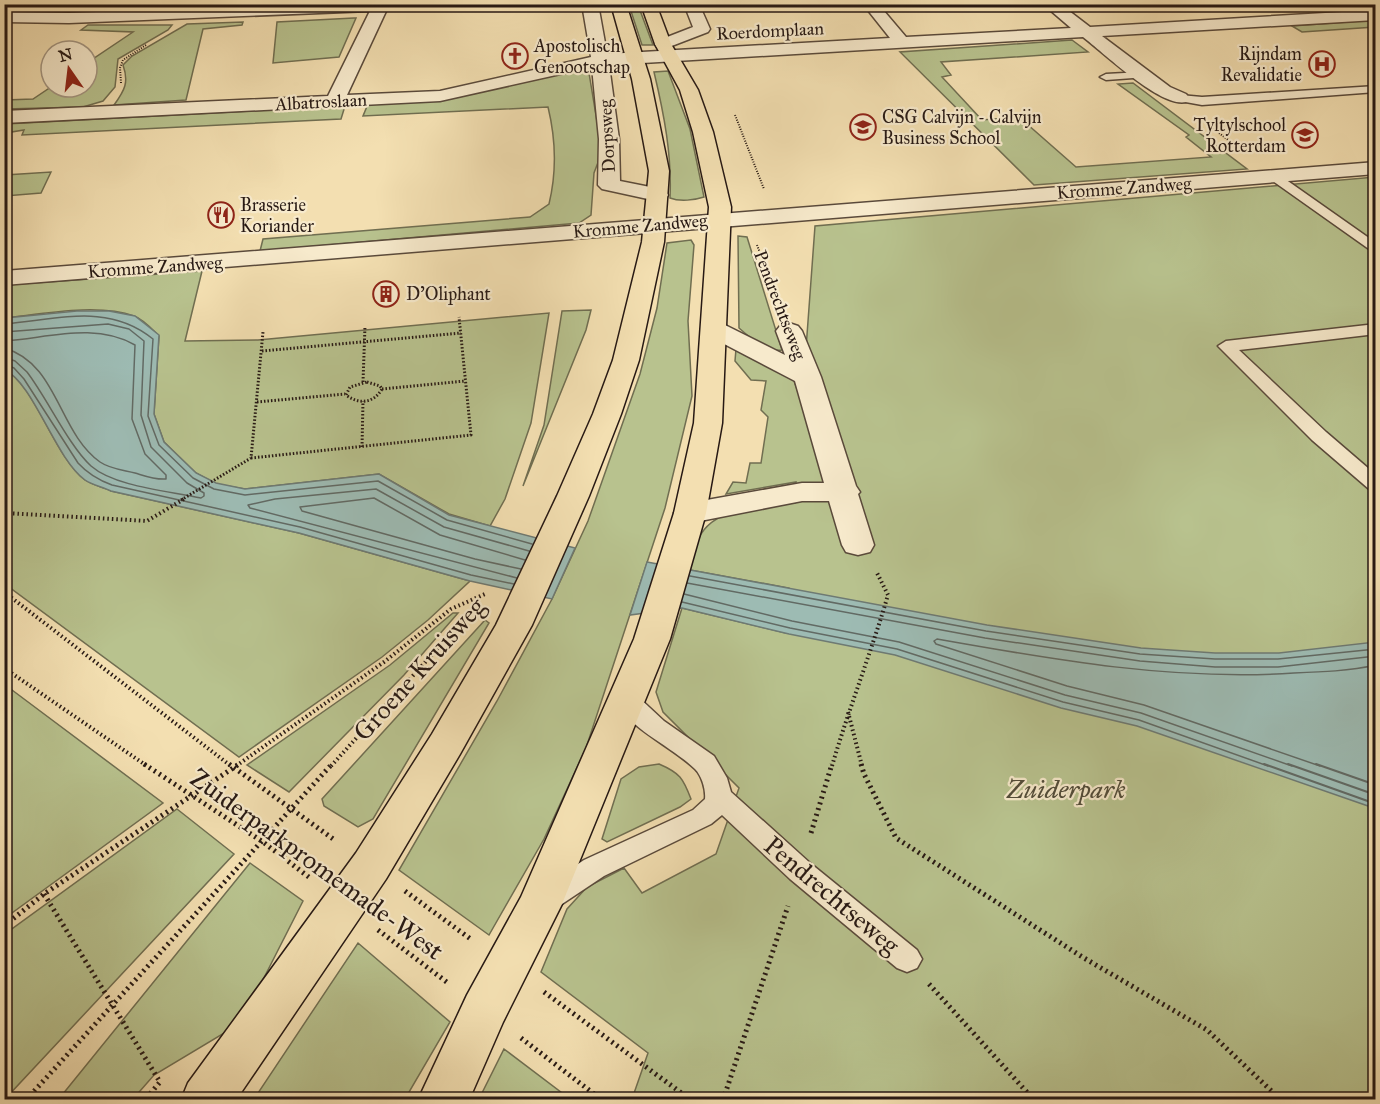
<svg xmlns="http://www.w3.org/2000/svg" width="1380" height="1104" font-family="'IM FELL Great Primer',serif">
	<style>
		.green { fill: #b8c28e; stroke: #706e51; stroke-width: 1.5 }
		.water { fill: #9dbbb3; stroke: #6e7a73; stroke-width: 1.5 }
		.lines { fill: none; stroke-linecap: round; stroke-linejoin: round }
		.shore-far1 { stroke: #626a64; stroke-width: 1.5 }
		.shore { stroke: #626a64; stroke-width: 2 }
		.service-casing { stroke: #5a4a3b; stroke-width: 3 }
		.minor-casing { stroke: #5a4a3b; stroke-width: 3 }
		.primary-casing { stroke: #271914; stroke-width: 3 }
		.path-far3 { stroke: #271914; stroke-width: 2; stroke-dasharray: 1 1.5; stroke-linecap: butt }
		.path-far2 { stroke: #271914; stroke-width: 3; stroke-dasharray: 1.5 2; stroke-linecap: butt }
		.path-far1 { stroke: #271914; stroke-width: 4; stroke-dasharray: 1.5 3; stroke-linecap: butt }
		.path { stroke: #271914; stroke-width: 5; stroke-dasharray: 2 4; stroke-linecap: butt }
		.service { fill: #f7eacc; fill-rule: evenodd }
		.minor { fill: #f7eacc; fill-rule: evenodd }
		.primary { fill: #f3dfb1; fill-rule: evenodd }
		.labels { text-anchor: middle; dominant-baseline: central; stroke-width: 4.5; stroke-linejoin: round; paint-order: stroke }
		.far-street-label { font-size: 18px; fill: #271914; stroke: #f7eacc }
		.far-poi-label { font-size: 18px; fill: #271914; stroke: #f7eacc; text-anchor: start }
		.near-street-label { font-size: 26px; fill: #271914; stroke: #f7eacc }
		.near-park-label { font-size: 26px; font-style: italic; fill: #524c39; stroke: #f7eacc }
	</style>
	<rect width="100%" height="100%" fill="#f3dfb1"/>
	<filter id="stains"><feTurbulence type="fractalNoise" baseFrequency=".00333" numOctaves="4"/><feColorMatrix values="0 0 0 0 .2 0 0 0 0 .09 0 0 0 0 .02 0 0 0 .5 -.17"/></filter>
	<radialGradient id="worn" r=".72"><stop offset=".6" stop-color="#630" stop-opacity="0"/><stop offset="1" stop-color="#630" stop-opacity=".3"/></radialGradient>
	<path class="green" d="M4 5 164 6 34 11 5 7Z
		M629 5H638L653 45H642Z
		M354 18H356L339 57 273 63 277 22Z
		M1375 20V27L1302 32 1292 26Z
		M243 22 242 25 203 29 186 100 114 105C125 90 129 82 123 65L132 56 187 24Z
		M88 25H172L168 30 118 59 115 87 103 101 83 107 5 109V100L33 99 51 87H87V63L133 32 81 30Z
		M1072 40 1088 52 941 62 951 75 942 77 982 120 1019 117 1076 167 1211 157 1186 137 1189 135 1118 84 1133 83 1247 169 1034 185 900 52Z
		M588 67 602 152 594 173 591 215 579 223 260 251 263 239 530 217 549 204C557 171 556 140 548 107L363 116 368 104Z
		M668 71 690 129 704 197C695 200 680 202 670 198 672 155 664 114 654 72Z
		M345 106 341 119 22 135 24 130 5 133V124Z
		M51 172 41 193 5 196V175Z
		M1375 177V1099H632L648 1053 541 972 567 909 587 887 624 868 642 893 716 854 739 788 663 712 656 692 682 608 786 633 789 588 690 570C693 559 695 544 701 534 717 508 767 501 795 503L796 482 726 494 733 482 746 483 750 463H761L768 417 761 410 766 381 751 380 735 361 736 349 793 378 802 403 815 226Z
		M738 236 747 237 782 350C767 352 750 338 739 328Z
		M691 240 694 245 688 321 692 396 665 508 586 748 544 839 489 935 399 870 497 701 552 599 588 521 640 374 657 308 667 243Z
		M202 271 185 341 258 340 549 313 531 423 505 499 490 526 449 514 379 474 245 489 216 484 196 473 164 442 154 414 159 336C152 329 143 319 134 316 98 303 42 314 5 318V285Z
		M591 310 586 330 523 486 544 425 562 311Z
		M5 370C34 383 55 458 85 480 92 485 103 487 111 491L299 533 470 581 428 620 382 657 239 757 5 584Z
		M453 613H458L404 675 289 792 247 765 390 665Z
		M485 620 489 623 373 819 358 827 324 806 322 799Z
		M4 684 163 803 5 918H4Z
		M659 764C680 773 683 778 691 799L680 807 607 842 602 839 621 779 639 767Z
		M177 809 234 854 5 1099V934Z
		M250 863 303 901 241 1023 154 1075 133 1099 58 1100Z
		M358 943 450 1022 405 1099H254Z
		M504 1049 570 1099H479Z"/>
	<path class="water" d="M77 311H109L135 316 159 335 154 414 164 442 196 473 216 483 245 489 379 474 449 515 575 548 552 599 470 581 299 533 111 491C103 487 92 485 85 480 55 458 34 384 5 370V318Z
		M647 562 987 625 1141 648 1215 653H1279L1375 642V812L1368 806 1137 726 1061 708 895 655 789 634 682 608 630 615Z"/>
	<g class="lines">
		<path class="shore-far1" d="M4 324C57 320 108 302 153 339L148 416 159 445 193 478 214 489 245 495 378 481 447 520 532 544
			M4 332 108 324 129 329 144 341 141 415 151 447 187 483 204 493V496L201 498C170 491 115 487 91 466 69 446 47 398 27 372L15 361 4 357
			M4 341C48 338 95 322 135 345L132 419 145 454 166 475V479C155 480 145 476 135 473 123 470 110 469 100 462 58 432 58 363 4 348
			M4 364 14 368 24 379 78 463C88 474 98 480 112 485L300 527 471 575 514 584
			M521 569 475 559 302 511 300 507 374 498 440 535 525 560
			M690 576 986 631 1140 654 1215 659H1278L1376 649
			M517 578 250 508 248 505 275 499 376 489 444 527 529 551
			M687 583 985 638 1140 661 1215 667H1278L1376 656
			M684 594 792 621 899 642 1065 695 1141 713 1292 766
			M682 602 790 628 897 649 1063 702 1139 720 1268 766
			M1320 766 1144 705 1067 686 936 644 934 641 937 639C1055 660 1174 681 1294 673 1322 672 1349 671 1376 665"/>
		<path class="shore" d="M1264 764 1376 804
			M1288 764 1376 795
			M1316 764 1376 785"/>
		<g class="service-casing">
			<path id="service" d="M1143 72 1147 73V77L1106 80 1100 77 1106 74Z
				M1376 86V92L1202 105 1180 101 1174 98 1180 95 1202 97Z
				M1275 172 1376 243V254L1270 179 1268 176Z
				M1376 324V334L1239 350 1326 432 1376 475V491L1369 489 1312 440 1218 346 1226 341Z
				M626 691 635 694 664 721 714 756 727 778 731 792 810 863 917 950 922 959 917 968 907 972 897 968 790 879 722 815 711 824 604 876 556 908 546 912 536 908 532 900 536 892 584 860 693 810 705 799C706 790 702 776 695 769 670 745 632 731 614 700L617 694Z"/>
		</g>
		<g class="minor-casing">
			<path id="minor" d="M321 4H403L401 7 387 9 347 95 440 91 591 57 582 4H598L607 54 890 38 863 4H878L906 37 1071 28 1043 4H1060L1090 27 1376 10V20L1102 36 1170 87 1186 94 1189 98 1186 102C1161 108 1104 53 1083 37L609 65 619 139 620 181 665 190 668 195 665 200 657 201 602 189 598 185 599 139 592 67 440 101 4 123V111L328 96 370 11 69 23 4 22V12L69 13Z
				M684 4H699L710 29 708 32 669 47H657L655 44 657 41 693 27Z
				M1376 162V174L4 285V271Z
				M714 321 723 324 785 355 776 331 780 326 789 323 798 326 802 331 821 377 856 486 860 492 858 494 874 545 870 552 858 555 846 552 842 545 829 501H802L690 523 679 520 674 513 679 506 690 503 802 483H824L795 381 705 334 701 329 705 324Z"/>
		</g>
		<g class="primary-casing">
			<path id="primary" d="M611 4H626L650 79 669 171 664 242 639 360 621 414 589 496 532 625 460 754 386 879 236 1100H181L188 1083 356 853 432 734 496 625 557 496 593 414 613 360 642 242 649 171 632 79Z
				M641 4H656L671 44 698 90 713 132 731 207 722 423 706 513 670 639 562 904 503 1022 469 1100H418L467 995 521 897 634 639 674 513 694 423 709 207 693 132 680 90 655 44Z"/>
		</g>
		<path class="path-far3" d="M121 83 120 68 123 60 146 45
			M735 115 764 189
			M1211 127 1239 148
			M757 245 775 292"/>
		<path class="path-far2" d="M774 290 779 303
			M262 351 461 333
			M363 382 365 326
			M367 382 380 386 382 389C374 403 359 405 346 395L350 387Z
			M382 389 465 381
			M257 402 345 394
			M362 447 363 401
			M251 458 471 435 459 317
			M181 500 251 458 263 332"/>
		<path class="path-far1" d="M4 513 147 521 184 499
			M4 592 231 766
			M4 668 147 766
			M848 712 862 766
			M236 766 384 662 451 609 485 594
			M331 766 478 604
			M832 766C849 708 871 653 888 595L877 573"/>
		<path class="path" d="M144 764 263 842 310 878
			M229 764 336 841
			M861 764 864 774 896 838 1084 958 1207 1030 1281 1100
			M811 833 832 764
			M405 891 472 940
			M44 894 160 1082 145 1100
			M4 926 44 894 239 764
			M378 930 448 983
			M929 984 1034 1100
			M544 992 691 1100
			M521 1038 602 1100
			M26 1100 332 764
			M723 1100 788 906"/>
		<use href="#service" class="service"/>
		<use href="#minor" class="minor"/>
		<use href="#primary" class="primary"/>
	</g>
	<defs>
		<g id="church-ring" transform="scale(1.35)"><circle r="9.5" fill="#f7eacc" stroke="#8f2418" stroke-width="1.5"/><path d="M-1.2-6h2.4v3.5h3.3v2.4h-3.3V6h-2.4V-.1h-3.3v-2.4h3.3Z" fill="#8f2418"/></g>
		<g id="hospital-ring" transform="scale(1.35)"><circle r="9.5" fill="#f7eacc" stroke="#8f2418" stroke-width="1.5"/><path d="M-5-5h3v3.5h4V-5h3V5h-3V1.5h-4V5h-3Z" fill="#8f2418"/></g>
		<g id="school-ring" transform="scale(1.35)"><circle r="9.5" fill="#f7eacc" stroke="#8f2418" stroke-width="1.5"/><path d="M0-5L7-2L0 1L-7-2ZM-4 1L0 2.5L4 1V4Q0 6-4 4Z" fill="#8f2418"/></g>
		<g id="restaurant-ring" transform="scale(1.35)"><circle r="9.5" fill="#f7eacc" stroke="#8f2418" stroke-width="1.5"/><path d="M-5-6h1v4h1v-4h1v4h1v-4h1v5L-1.5 .5V6h-2V.5L-5-1ZM5-6V6H3V1.5H1.5Q1.5-4 5-6Z" fill="#8f2418"/></g>
		<g id="building-ring" transform="scale(1.35)"><circle r="9.5" fill="#f7eacc" stroke="#8f2418" stroke-width="1.5"/><path d="M-4-6H4V6H1V3H-1V6H-4ZM-2.5-4.3h1.7v1.8h-1.7ZM.8-4.3h1.7v1.8H.8ZM-2.5-1h1.7V.8h-1.7ZM.8-1h1.7V.8H.8Z" fill="#8f2418"/></g>
	</defs>
	<g fill-rule="evenodd">
		<use href="#church-ring" x="515" y="56"/>
		<use href="#hospital-ring" x="1322" y="64"/>
		<use href="#school-ring" x="863" y="127"/>
		<use href="#school-ring" x="1305" y="135"/>
		<use href="#restaurant-ring" x="221" y="215"/>
		<use href="#building-ring" x="386" y="294"/>
	</g>
	<g class="labels">
		<g class="far-street-label">
			<text transform="translate(770 31) rotate(-3)">Roerdomplaan</text>
			<text transform="translate(321 102) rotate(-3)">Albatroslaan</text>
			<text transform="translate(607 136) rotate(-93)">Dorpsweg</text>
			<text transform="translate(1124 188) rotate(-4)">Kromme Zandweg</text>
			<text transform="translate(640 226) rotate(-5)">Kromme Zandweg</text>
			<text transform="translate(155 267) rotate(-4)">Kromme Zandweg</text>
			<text transform="translate(780 305) rotate(69)">Pendrechtseweg</text>
		</g>
		<g class="far-poi-label">
			<text x="534" y="46">Apostolisch<tspan x="534" dy="21">Genootschap</tspan></text>
			<text x="1302" y="54" text-anchor="end">Rijndam<tspan x="1302" dy="21">Revalidatie</tspan></text>
			<text x="882" y="117">CSG Calvijn - Calvijn<tspan x="882" dy="21">Business School</tspan></text>
			<text x="1286" y="125" text-anchor="end">Tyltylschool<tspan x="1286" dy="21">Rotterdam</tspan></text>
			<text x="240" y="205">Brasserie<tspan x="240" dy="21">Koriander</tspan></text>
			<text x="406" y="294">D'Oliphant</text>
		</g>
		<g class="near-street-label">
			<text transform="translate(419 669) rotate(-48)">Groene Kruisweg</text>
			<text transform="translate(317 864) rotate(36)">Zuiderparkpromemade-West</text>
			<text transform="translate(832 895) rotate(40)">Pendrechtseweg</text>
		</g>
		<g class="near-park-label">
			<text x="1066" y="789">Zuiderpark</text>
		</g>
	</g>
	<rect width="1380" height="1104" fill="none" stroke="#f3dfb1" stroke-width="24"/>
	<rect x="6" y="6" width="1368" height="1092" fill="none" stroke="#271914" stroke-width="3"/>
	<rect x="12" y="12" width="1356" height="1080" fill="none" stroke="#271914" stroke-width="1.5"/>
	<g transform="translate(69 69) rotate(346)"><circle r="28" fill="#f7eacc" stroke="#a49682" stroke-width="1.5"/>
	<path d="M0-4.5L10 22L0 15L-10 22Z" fill="#8f2418"/>
	<text y="-9" font-size="16" font-weight="bold" text-anchor="middle" fill="#271914">N</text>
	</g>
	<rect width="100%" height="100%" filter="url(#stains)"/>
	<rect width="100%" height="100%" fill="url(#worn)"/>
</svg>
